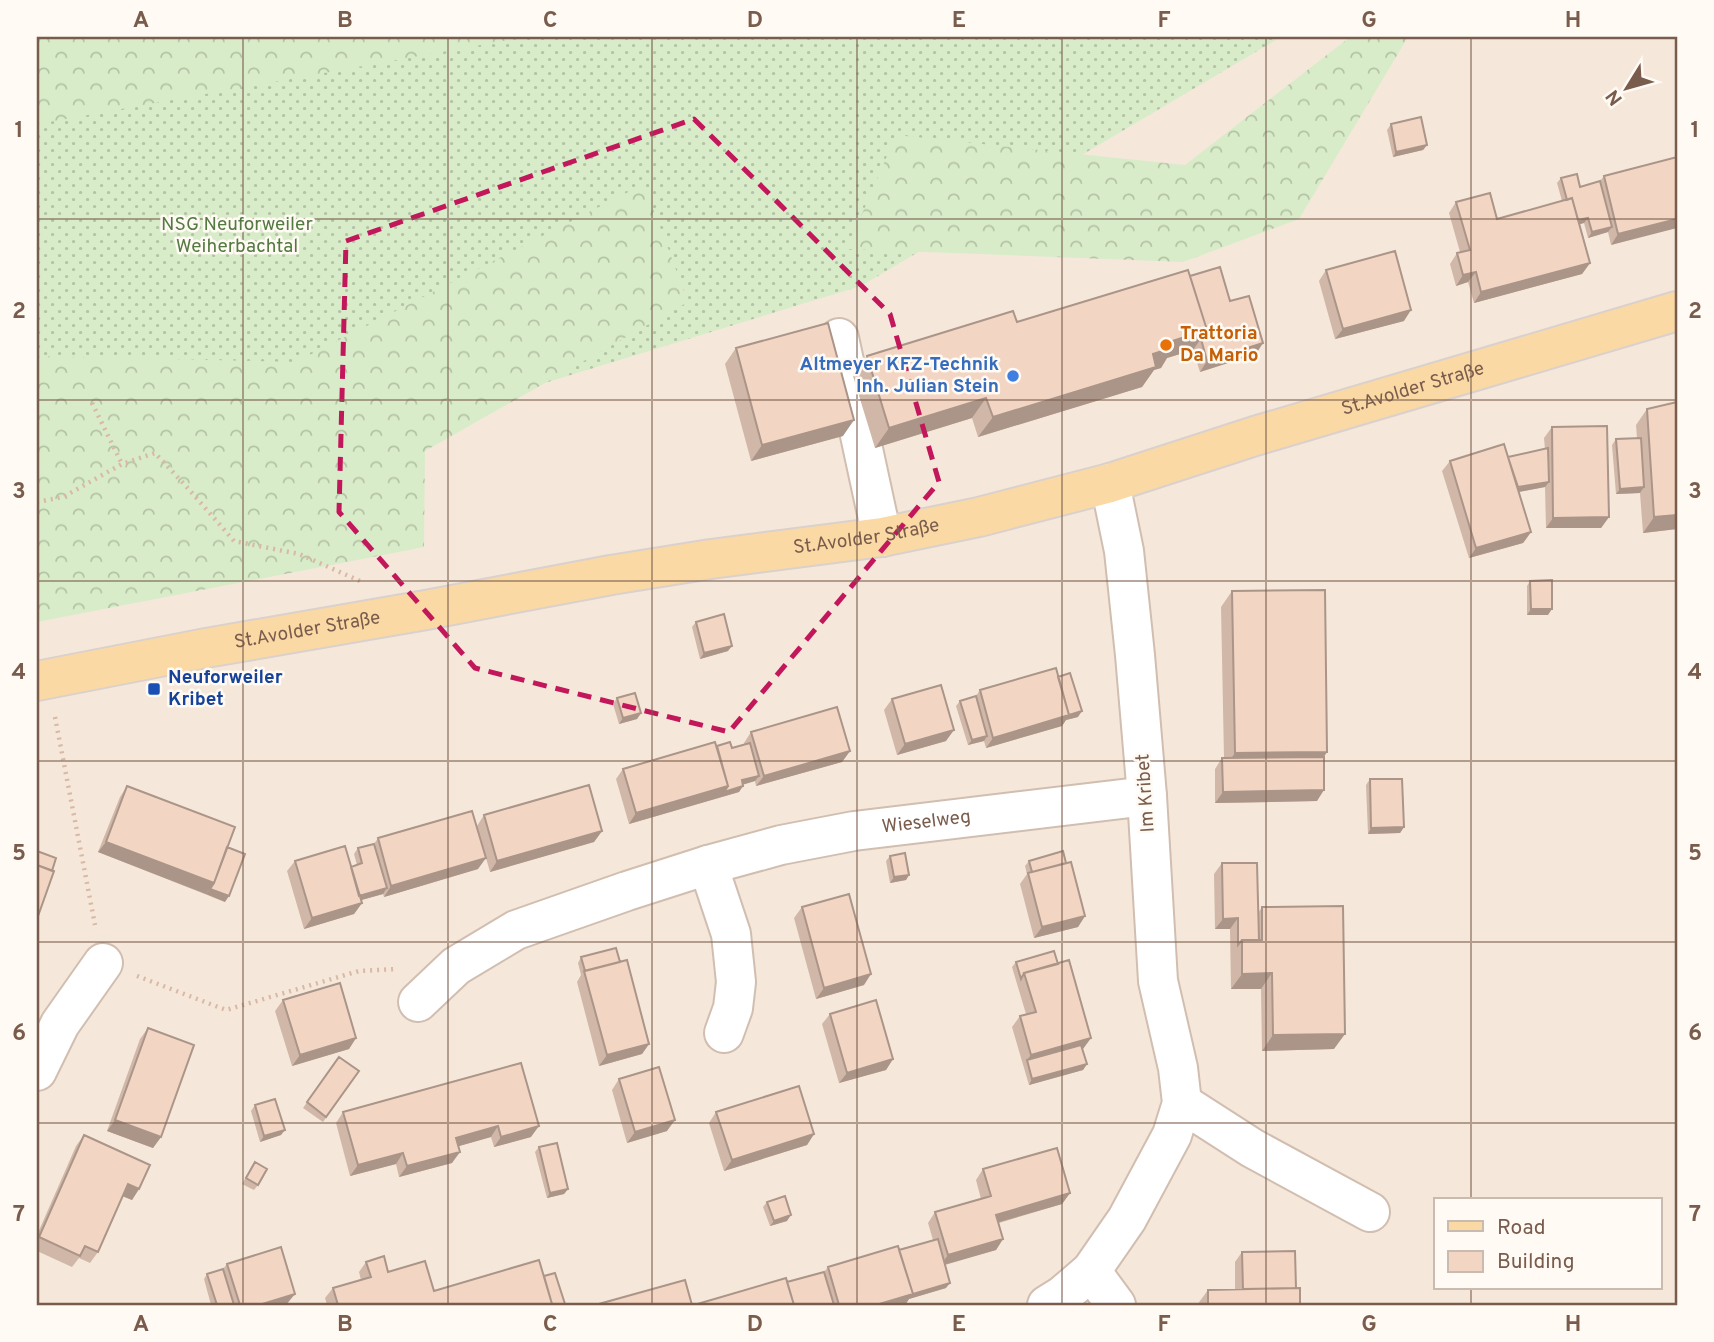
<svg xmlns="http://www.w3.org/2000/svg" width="1714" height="1342" font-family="Overpass,sans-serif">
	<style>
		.residential { fill: #f5e8da; fill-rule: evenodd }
		.grass { fill: url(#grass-dots) }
		.forest { fill: url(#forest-crowns) }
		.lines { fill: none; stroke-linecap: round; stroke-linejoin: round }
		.minor-casing { stroke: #d1beb0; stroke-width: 42 }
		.major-casing { stroke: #dad1cd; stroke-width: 42 }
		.path { stroke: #d9b8a5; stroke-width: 4.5; stroke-dasharray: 2 5; stroke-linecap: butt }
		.minor { stroke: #fff; stroke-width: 38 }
		.major { stroke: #fbd9a5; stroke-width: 38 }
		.wall { fill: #d1b7a8 }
		.shaded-wall { fill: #aa9588 }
		.building { fill: #f3d5c3; stroke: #aa9588; stroke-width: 2 }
		.marked { fill: none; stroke: #c2185b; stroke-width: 5; stroke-dasharray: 14 9; stroke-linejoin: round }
		.grid { fill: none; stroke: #7a5c4d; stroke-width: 2; stroke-opacity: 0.55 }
		.food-dot { fill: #e8710a; stroke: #fffaf3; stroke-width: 2.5 }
		.shop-dot { fill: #3f7fe0; stroke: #fffaf3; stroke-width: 2.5 }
		.transit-dot { fill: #1a4fb4; stroke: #fffaf3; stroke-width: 2.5 }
		.labels { text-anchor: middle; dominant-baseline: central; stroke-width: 5; stroke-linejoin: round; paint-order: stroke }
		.park-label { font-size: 19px; fill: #537a41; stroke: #fffaf3 }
		.food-label { font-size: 19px; font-weight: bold; fill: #c56008; stroke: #fffaf3; text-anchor: start }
		.shop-label { font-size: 19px; font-weight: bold; fill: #366cbe; stroke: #fffaf3; text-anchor: end }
		.street-label { font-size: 19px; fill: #7a5c4d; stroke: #fffaf3 }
		.transit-label { font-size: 19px; font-weight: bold; fill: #164399; stroke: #fffaf3; text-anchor: start }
		.neatline { fill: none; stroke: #7a5c4d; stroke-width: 2.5 }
		.grid-label { font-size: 23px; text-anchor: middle; font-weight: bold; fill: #7a5c4d }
	</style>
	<defs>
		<pattern id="grass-dots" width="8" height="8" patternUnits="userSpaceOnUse" patternTransform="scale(1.75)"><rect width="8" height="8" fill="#d8ecc9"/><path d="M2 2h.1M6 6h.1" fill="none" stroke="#b4c2a5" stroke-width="1.8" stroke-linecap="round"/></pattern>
		<pattern id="forest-crowns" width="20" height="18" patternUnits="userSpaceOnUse" patternTransform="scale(1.75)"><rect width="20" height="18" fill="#d8ecc9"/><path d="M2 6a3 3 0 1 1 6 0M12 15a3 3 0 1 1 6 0" fill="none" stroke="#b4c2a5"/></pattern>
	</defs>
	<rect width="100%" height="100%" fill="#fdf6ec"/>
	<path class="residential" d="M785 37H1677V1305H37V349ZM1436 1200H1660V1288H1436Z"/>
	<path class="grass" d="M37 37H1281L861 286 440 415 37 457Z"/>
	<path class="forest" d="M37 37H526L37 124Z
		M1350 37H1408L1299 219 1183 262 847 249 896 135 1185 165Z
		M644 184 688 302 425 451 424 547 37 622V356L296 362Z"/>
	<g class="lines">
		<g class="minor-casing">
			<g id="minor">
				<path d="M839 338 882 537"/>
				<path d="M708 865 731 934 736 982 733 1008 724 1033"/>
				<path id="s1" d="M418 1002 456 966 516 930 627 891 708 865 781 845 854 831 1147 796"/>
				<path d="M37 1071 60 1024 103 963"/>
				<path d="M1182 1103 1252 1148 1370 1212"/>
				<path d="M1091 1271 1116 1305"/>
				<path d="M1047 1305 1063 1295 1091 1271 1127 1219 1172 1135 1182 1103 1178 1068 1158 981 1147 796 1135 655 1124 551 1110 483"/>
			</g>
		</g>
		<g class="major-casing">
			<g id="major">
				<path id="s2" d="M37 681 206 648 426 610 611 575 711 559 882 537 979 517 1110 483 1255 436 1677 311"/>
			</g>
		</g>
		<path class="path" d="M92 403 122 464
			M37 502 63 497 122 464 155 453 185 485 234 541 299 554 360 581
			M55 717 95 925
			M137 976 226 1010 359 971 396 969"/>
		<use href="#minor" class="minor"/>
		<use href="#major" class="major"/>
	</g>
	<path class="wall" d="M1391 124 1427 145 1423 150 1393 157 1387 130Z
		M1677 157 1611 245 1608 232 1588 238 1584 223 1579 224 1590 263 1582 274 1474 303 1468 282 1456 286 1450 264 1457 253 1460 252 1449 213 1456 202 1497 219 1562 201 1557 183 1561 178 1580 187 1600 181 1604 176Z
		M1326 270 1404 321 1335 339 1319 281Z
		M1190 276 1230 301 1256 354 1200 372 1193 350 1167 358 1161 368 1154 370 1142 387 978 437 972 418 875 448 853 376 867 356 1017 322Z
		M736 348 843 436 751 461 725 364Z
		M1677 402V529L1643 533 1640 493 1616 494 1612 445 1616 439 1637 438 1636 425 1647 409Z
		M1552 427 1609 517 1601 528H1546L1545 487 1519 492 1531 532 1523 543 1469 558 1442 471 1450 461 1508 457 1545 449 1544 438Z
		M1530 581 1548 615H1527V586Z
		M1232 591 1327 752 1324 757 1317 801 1215 803V769L1222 758H1224L1221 607Z
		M696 622 728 651 700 659 692 627Z
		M1058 677 1078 717 1066 720 1062 726 986 748 984 741 968 745 956 706 960 701 976 696 980 690Z
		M617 698 641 713 637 719 619 724 613 704Z
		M892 699 946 741 897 755 884 710Z
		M751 732 850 751 842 762 756 786 755 781 742 785 743 786 739 792 629 824 616 779 623 769 717 746 732 748 744 745V743Z
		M1370 779 1404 827 1400 833 1368 834 1366 785Z
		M127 786 227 847 225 902 98 852 120 797Z
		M484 815 602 831 594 842 490 872 477 826Z
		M378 838 478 869 384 897 383 894 361 900 362 903 354 914 304 929 287 871 295 861 351 867 357 865 354 854 358 848 374 844Z
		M890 856 909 875 906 880 890 883 886 861Z
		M1029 861 1066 863 1085 916 1078 927 1034 938 1020 884 1027 874 1025 866Z
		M1222 863 1258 913 1262 907 1334 1049 1262 1051 1261 989H1231L1230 929H1215L1214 874Z
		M802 907 864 985 816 999 794 918Z
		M581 957 620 962 649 1044 642 1054 599 1066 577 982 581 975 578 963Z
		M1016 962 1058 964 1091 1038 1082 1049 1087 1064 1083 1070 1029 1085 1012 1027 1020 1016 1026 1014 1012 967Z
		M283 1000 356 1038 349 1049 292 1066 275 1011Z
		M830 1014 893 1059 886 1070 839 1083 822 1024Z
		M148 1028 161 1137 153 1148 107 1131 140 1039Z
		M339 1057 359 1071 323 1122 303 1108Z
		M521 1063 531 1137 494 1147 491 1137 458 1146 452 1163 399 1177 396 1164 350 1176 336 1123 343 1112Z
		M619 1079 667 1131 627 1143 612 1090Z
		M255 1105 281 1135 260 1142 251 1111Z
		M716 1112 814 1134 807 1145 724 1171 709 1123Z
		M84 1135 139 1189 132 1200 122 1196 98 1252 90 1263 79 1258 72 1267 37 1251V1235L76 1146Z
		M539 1147 568 1189 564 1194 547 1198 535 1152Z
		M255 1162 258 1185 254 1190 242 1184Z
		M983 1169 1070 1193 1062 1204 999 1223 1003 1239 996 1250 945 1265 946 1288 909 1299 905 1305H694L787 1282 824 1272 828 1267 899 1250 933 1240 928 1223 935 1212 981 1199 976 1180Z
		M767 1202 787 1221 770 1226 763 1207Z
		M1242 1252 1296 1288 1300 1305H1197L1208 1290 1235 1289V1262Z
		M366 1262 434 1291 544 1276 565 1304 564 1305H327L325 1298 333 1288 361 1280 359 1272Z
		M227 1264 288 1305H211L204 1279 207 1274 223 1269Z"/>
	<path class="shaded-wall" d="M1427 145 1423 150 1393 157 1396 152Z
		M1588 218 1584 223 1570 227 1573 222Z
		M1677 219V228L1611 245 1618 234Z
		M1612 227 1608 232 1588 238 1592 232Z
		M1590 263 1582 274 1474 303 1481 292Z
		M1476 272 1468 282 1456 286 1463 275Z
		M1411 310 1404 321 1335 339 1343 329Z
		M1207 330 1193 350 1167 358 1161 368 1154 370 1142 387 978 437 993 417 1172 341Z
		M1263 343 1256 354 1200 372 1207 361Z
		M986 398 972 418 875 448 889 428Z
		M854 420 843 436 751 461 762 445Z
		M1549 482 1545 487 1508 494 1512 489Z
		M1644 487 1640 493 1616 494 1620 489Z
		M1677 515V529L1643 533 1654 517Z
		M1609 517 1601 528H1546L1553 518Z
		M1531 532 1523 543 1469 558 1476 548Z
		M1531 609H1552L1548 615H1527Z
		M732 646 728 651 700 659 704 653Z
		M1082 711 1078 717 1066 720 1062 726 986 748 993 738Z
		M641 713 637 719 619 724 623 718Z
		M954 730 946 741 897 755 905 744Z
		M987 736 984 741 968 745 972 740Z
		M850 751 842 762 756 786 764 776Z
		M1327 752 1316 768 1224 769 1235 753Z
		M759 776 755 781 738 786 742 780Z
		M728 786H743L739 792 629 824 636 813Z
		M1324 790 1317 801 1215 803 1223 792Z
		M1404 827 1400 833 1368 834 1371 828Z
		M602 831 594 842 490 872 497 861Z
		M106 842 214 883 206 894 98 852Z
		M486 858 478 869 384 897 391 886Z
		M909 875 906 880 890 883 894 877Z
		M387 888 383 894 351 903 355 897Z
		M210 889 229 896 225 902 206 894Z
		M362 903 354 914 304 929 312 918Z
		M1085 916 1078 927 1034 938 1042 927Z
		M1238 918 1230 929H1215L1223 919Z
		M1272 973 1261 989H1231L1242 974Z
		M871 974 864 985 816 999 824 988Z
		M1345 1034 1334 1049 1262 1051 1273 1035Z
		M356 1038 349 1049 292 1066 300 1055Z
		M1091 1038 1083 1049 1028 1064 1027 1060 1031 1055Z
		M649 1044 642 1054 599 1066 607 1055Z
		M893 1059 886 1070 839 1083 847 1073Z
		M1087 1064 1083 1070 1029 1085 1032 1079Z
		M115 1120 161 1137 153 1148 107 1131Z
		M675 1120 667 1131 627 1143 635 1132Z
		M498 1126 491 1137 449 1149 456 1138Z
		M539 1126 531 1137 494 1147 501 1137Z
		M285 1130 281 1135 260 1142 264 1136Z
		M814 1134 807 1145 724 1171 732 1160Z
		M460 1152 452 1163 399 1177 407 1166Z
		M403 1153 396 1164 350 1176 358 1165Z
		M128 1184 139 1189 132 1200 120 1195Z
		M568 1189 564 1194 547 1198 550 1193Z
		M1070 1193 1062 1204 989 1225 996 1215Z
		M791 1215 787 1221 770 1226 774 1221Z
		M1003 1239 996 1250 940 1266 948 1255Z
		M950 1283 946 1288 909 1299 905 1305H876Z
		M295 1294 286 1305H259Z"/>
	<path class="building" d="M1421 117 1427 145 1396 152 1391 124Z
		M1677 157V219L1618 234 1604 176Z
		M1577 174 1580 187 1600 181 1612 227 1592 232 1588 218 1578 220 1572 198 1567 200 1561 178Z
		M1490 193 1497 219 1572 198 1590 263 1481 292 1476 272 1463 275 1457 253 1470 250 1456 202Z
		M1395 251 1411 310 1343 329 1326 270Z
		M1220 267 1230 301 1249 296 1263 343 1207 361 1201 339 1207 330 1190 276Z
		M1188 270 1207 330 1172 341 1175 347 1153 354 1156 367 993 417 986 398 889 428 867 356 1013 311 1017 322Z
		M828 323 854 420 762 445 736 348Z
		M1677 402V515L1654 517 1647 409Z
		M1607 426 1609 517 1553 518 1552 427Z
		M1641 438 1644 487 1620 489 1616 439Z
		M1504 444 1531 532 1476 548 1450 461Z
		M1548 448 1549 482 1518 487 1508 457Z
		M1552 580V609H1531L1530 581Z
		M1325 590 1327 752 1235 753 1232 591Z
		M724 614 732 646 704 653 696 622Z
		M1056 668 1069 715 993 738 980 690Z
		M1070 673 1082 711 1069 715 1058 677Z
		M941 685 954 730 905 744 892 699Z
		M635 693 641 713 623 718 617 698Z
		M976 696 987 736 972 740 960 701Z
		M837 707 850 751 764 776 751 732Z
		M715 742 728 786 636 813 623 769Z
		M730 742 732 748 750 743 759 776 742 780 743 786 724 792 728 786 717 746Z
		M1324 757V790L1223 792 1222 758Z
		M1370 779H1402L1404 827 1371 828Z
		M589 785 602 831 497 861 484 815Z
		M127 786 235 827 214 883 106 842Z
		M472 811 486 858 391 886 378 838Z
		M374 844 387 888 359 896 351 867 362 863 358 848Z
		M345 846 362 903 312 918 295 861Z
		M227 847 245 854 229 896 210 889 214 883Z
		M37 851 56 858 52 871 37 865Z
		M1063 851 1066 863 1032 872 1029 861Z
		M905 853 909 875 894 877 890 856Z
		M1071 862 1085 916 1042 927 1028 873Z
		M1222 863H1257L1259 940H1242L1238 945V918L1223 919Z
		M37 865 54 871 37 919Z
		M849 894 871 974 824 988 802 907Z
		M1343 906 1345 1034 1273 1035 1272 973 1242 974V940H1262V907Z
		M616 948 620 962 585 971 581 957Z
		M1054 951 1058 964 1024 973 1021 979 1016 962Z
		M627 960 649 1044 607 1055 584 971Z
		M1069 960 1091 1038 1031 1055 1020 1016 1036 1012 1024 973Z
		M340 983 356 1038 300 1055 283 1000Z
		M876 1000 893 1059 847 1073 830 1014Z
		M148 1028 194 1045 161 1137 115 1120Z
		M1081 1045 1087 1064 1032 1079 1027 1060Z
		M339 1057 359 1071 326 1117 307 1102Z
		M521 1063 539 1126 501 1137 498 1126 456 1138 460 1152 407 1166 403 1153 358 1165 343 1112Z
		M659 1067 675 1120 635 1132 619 1079Z
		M799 1086 814 1134 732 1160 716 1112Z
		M275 1099 285 1130 264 1136 255 1105Z
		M84 1135 150 1165 139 1189 128 1184 98 1252 85 1246 80 1256 39 1237Z
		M557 1143 568 1189 550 1193 539 1147Z
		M1057 1148 1070 1193 996 1215 1003 1239 948 1255 935 1212 991 1196 983 1169Z
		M255 1162 267 1169 258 1185 246 1178Z
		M785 1196 791 1215 774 1221 767 1202Z
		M938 1239 950 1283 913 1294 899 1250Z
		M898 1246 913 1294 876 1305H839L828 1267Z
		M281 1247 295 1294 259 1305H240L227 1264Z
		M1295 1251 1296 1288 1243 1289 1242 1252Z
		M384 1256 388 1272 425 1261 434 1291 539 1260 552 1304 546 1305H338L333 1288 371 1277 366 1262Z
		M223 1269 234 1305H217L207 1274Z
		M824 1272 834 1305H794L787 1282Z
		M555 1273 565 1304 561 1305H551L552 1304 544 1276Z
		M786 1278 794 1305H694Z
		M685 1280 692 1305H595Z
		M1300 1288V1305H1208V1290Z"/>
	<path class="marked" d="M694 119 890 314 939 482 729 732 475 668 339 512 346 241Z"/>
	<path class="grid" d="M243 37V1305M448 37V1305M652 37V1305M857 37V1305M1062 37V1305M1266 37V1305M1471 37V1200M37 219H1677M37 400H1677M37 581H1677M37 761H1677M37 942H1677M37 1123H1677M1471 1288V1305"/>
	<circle class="food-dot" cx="1166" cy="345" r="7"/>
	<circle class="shop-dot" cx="1013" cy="376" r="7"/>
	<rect class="transit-dot" x="147" y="682" width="14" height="14" rx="3.5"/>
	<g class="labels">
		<g class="park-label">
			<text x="237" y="225">NSG Neuforweiler<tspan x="237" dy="22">Weiherbachtal</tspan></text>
		</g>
		<g class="food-label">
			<text x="1180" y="334">Trattoria<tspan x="1180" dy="22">Da Mario</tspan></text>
		</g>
		<g class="shop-label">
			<text x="999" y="365">Altmeyer KFZ-Technik<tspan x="999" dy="22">Inh. Julian Stein</tspan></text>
		</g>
		<g class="street-label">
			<text stroke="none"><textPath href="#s2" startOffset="1409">St.Avolder Straße</textPath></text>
			<text stroke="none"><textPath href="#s2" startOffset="842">St.Avolder Straße</textPath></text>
			<text stroke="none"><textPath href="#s2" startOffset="275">St.Avolder Straße</textPath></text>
			<text transform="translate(1146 793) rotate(-94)">Im Kribet</text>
			<text stroke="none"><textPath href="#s1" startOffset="548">Wieselweg</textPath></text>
		</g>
		<g class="transit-label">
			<text x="168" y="678">Neuforweiler<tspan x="168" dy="22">Kribet</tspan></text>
		</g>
	</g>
	<rect width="1714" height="1342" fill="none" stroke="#fffaf3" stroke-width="77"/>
	<rect x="1434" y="1198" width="228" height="91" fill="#fffaf3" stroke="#cabbb1" stroke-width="2"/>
	<rect x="1448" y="1221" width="35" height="10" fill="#fbd9a5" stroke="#cabbb1" stroke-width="2"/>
	<text x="1497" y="1234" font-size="21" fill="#7a5c4d">Road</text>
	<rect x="1448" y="1251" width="35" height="21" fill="#f3d5c3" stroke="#cabbb1" stroke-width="2"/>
	<text x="1497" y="1268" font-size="21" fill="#7a5c4d">Building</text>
	<g transform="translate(1627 88) rotate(233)" stroke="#fffaf3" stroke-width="5" paint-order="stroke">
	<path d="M0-5L12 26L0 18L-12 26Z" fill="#7a5c4d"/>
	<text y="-10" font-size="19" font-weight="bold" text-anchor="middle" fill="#7a5c4d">N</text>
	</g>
	<rect x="38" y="38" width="1638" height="1266" class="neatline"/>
	<g class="grid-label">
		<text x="141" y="27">A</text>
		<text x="345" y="27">B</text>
		<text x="550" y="27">C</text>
		<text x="755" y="27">D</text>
		<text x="959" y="27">E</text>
		<text x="1164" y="27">F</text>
		<text x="1369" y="27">G</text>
		<text x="1573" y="27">H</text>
		<text x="19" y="137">1</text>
		<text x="1695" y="137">1</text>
		<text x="19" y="318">2</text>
		<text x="1695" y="318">2</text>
		<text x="19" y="498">3</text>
		<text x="1695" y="498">3</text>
		<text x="19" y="679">4</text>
		<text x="1695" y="679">4</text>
		<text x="19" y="860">5</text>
		<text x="1695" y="860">5</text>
		<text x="19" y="1040">6</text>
		<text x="1695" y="1040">6</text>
		<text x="19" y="1221">7</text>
		<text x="1695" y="1221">7</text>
		<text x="141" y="1331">A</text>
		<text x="345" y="1331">B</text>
		<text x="550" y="1331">C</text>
		<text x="755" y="1331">D</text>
		<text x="959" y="1331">E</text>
		<text x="1164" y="1331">F</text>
		<text x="1369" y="1331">G</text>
		<text x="1573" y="1331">H</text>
	</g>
</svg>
